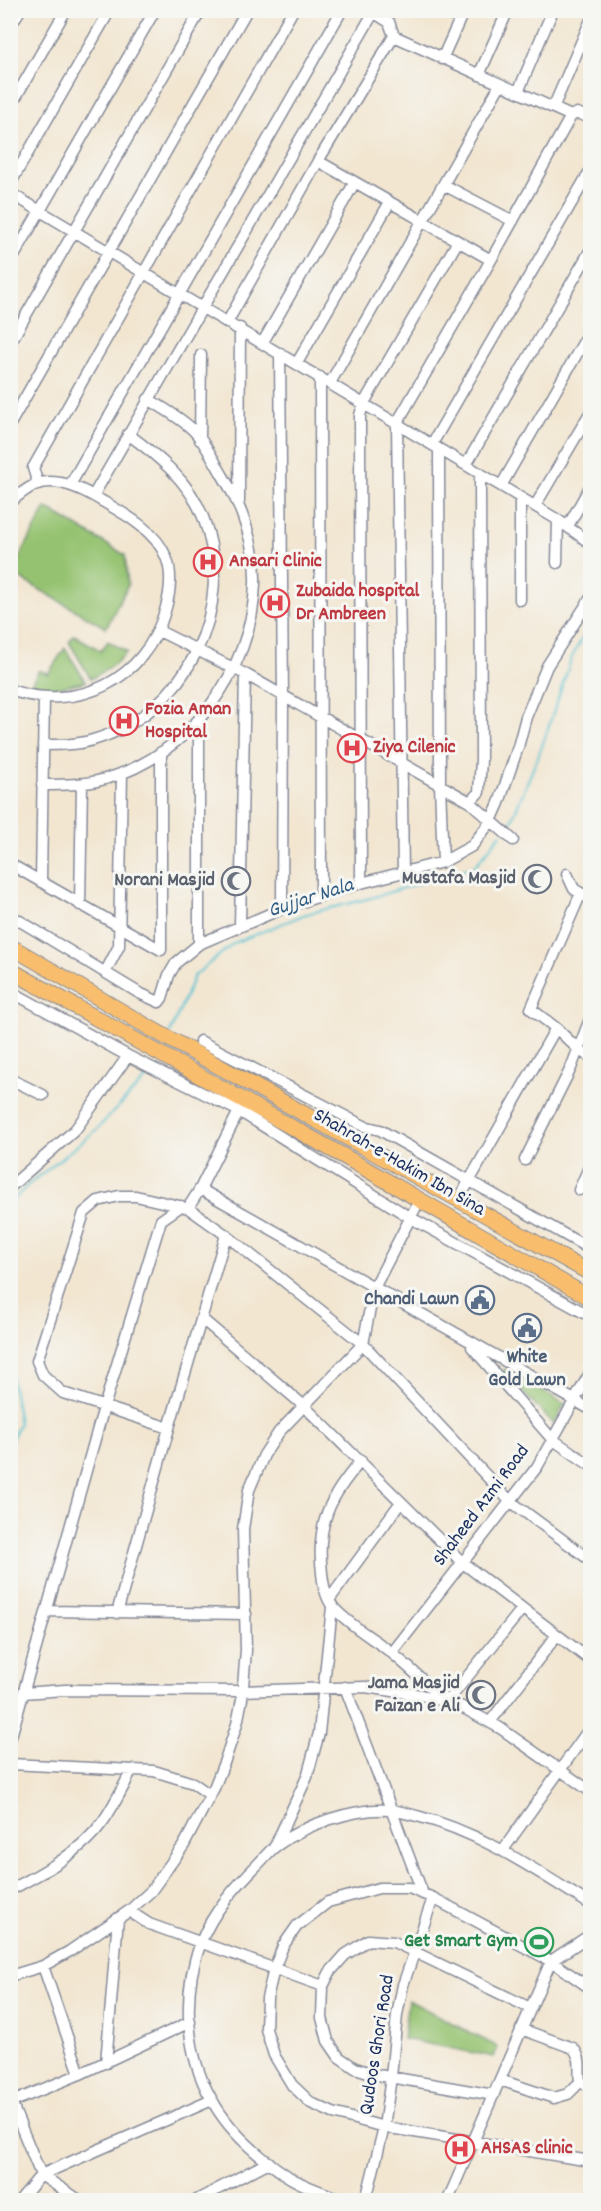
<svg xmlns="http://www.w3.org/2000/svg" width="601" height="2211" font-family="Dekko,sans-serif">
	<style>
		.green { fill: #94c270; stroke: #587867; stroke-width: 1.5 }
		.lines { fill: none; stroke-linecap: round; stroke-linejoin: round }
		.stream { stroke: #58c2d4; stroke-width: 2 }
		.minor-casing { stroke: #868a98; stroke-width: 13 }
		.highway-casing { stroke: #868a98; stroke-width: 17 }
		.minor { stroke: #fff; stroke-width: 10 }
		.highway { stroke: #f9be6d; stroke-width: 15 }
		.labels { text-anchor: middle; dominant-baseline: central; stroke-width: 6; stroke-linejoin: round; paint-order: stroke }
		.health-label { font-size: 20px; font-weight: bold; fill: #be3a42; stroke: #f6f6f2; text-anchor: start }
		.worship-label { font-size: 20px; font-weight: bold; fill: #5b616d; stroke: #f6f6f2; text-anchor: end }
		.street-label { font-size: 20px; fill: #1b2f5e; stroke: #f6f6f2 }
		.service-label { font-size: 20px; font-weight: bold; fill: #4e5e75; stroke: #f6f6f2; text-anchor: end }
		.leisure-label { font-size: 20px; font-weight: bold; fill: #27864d; stroke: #f6f6f2; text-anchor: end }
		.water-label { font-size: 21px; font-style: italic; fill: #2d5b81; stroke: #f6f6f2 }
	</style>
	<rect width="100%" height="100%" fill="#f6f6f2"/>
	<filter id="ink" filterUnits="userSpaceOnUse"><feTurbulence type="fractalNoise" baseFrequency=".0167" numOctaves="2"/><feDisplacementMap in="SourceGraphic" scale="12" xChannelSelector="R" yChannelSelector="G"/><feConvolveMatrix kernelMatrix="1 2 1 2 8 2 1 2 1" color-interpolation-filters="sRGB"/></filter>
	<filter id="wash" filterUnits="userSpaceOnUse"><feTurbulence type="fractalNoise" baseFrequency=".008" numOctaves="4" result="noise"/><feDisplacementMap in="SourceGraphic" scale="24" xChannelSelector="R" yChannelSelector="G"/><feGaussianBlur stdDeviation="1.35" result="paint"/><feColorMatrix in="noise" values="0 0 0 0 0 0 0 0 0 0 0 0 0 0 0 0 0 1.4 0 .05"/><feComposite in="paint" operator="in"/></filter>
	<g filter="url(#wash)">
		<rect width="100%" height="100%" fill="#f2e6d1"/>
		<path class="green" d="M46 508 125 555 128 585 106 628 11 573Z
			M74 635 101 651 108 641 127 652 115 664 91 679 69 642Z
			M65 648 86 682 49 689 34 686 32 682 39 670 48 674Z
			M505 1369 565 1404 554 1424 503 1372Z
			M408 2000 498 2047 494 2057 403 2039Z"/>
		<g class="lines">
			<path class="stream" d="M505 830 511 822 541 749 572 657 590 624
				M170 1033 194 976 234 943 306 914 371 898 475 866 501 834
				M10 1203 27 1186 95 1131 151 1073
				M10 1369 19 1424 10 1443"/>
		</g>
	</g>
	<g filter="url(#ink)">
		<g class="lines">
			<g class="minor-casing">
				<path id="minor" d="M370 10 389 22 394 36 571 116 577 113 590 118
					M440 10 460 19
					M10 26 20 10
					M442 59 464 10
					M479 75 508 10
					M518 92 553 10
					M10 107 66 10
					M553 108 590 22
					M318 161 491 260
					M10 184 110 10
					M444 185 513 221
					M10 193 558 520 590 543
					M10 263 155 10
					M228 321 318 161 394 36
					M263 342 355 182
					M10 343 201 10
					M280 353 283 697 282 908
					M297 363 390 202
					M320 377 321 895
					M330 383 500 85
					M10 424 247 10
					M200 440 201 355
					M432 444 590 171
					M439 449 440 785 443 862
					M466 465 590 251
					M38 484 33 468 293 10
					M70 485 342 10
					M501 486 590 331
					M93 496 375 10
					M520 498V600
					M10 502C18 496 28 487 37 484 59 477 84 490 102 501 125 514 156 531 166 557 173 574 170 594 165 611 145 680 79 713 10 690
					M239 502 240 328
					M535 506 590 413
					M568 526 590 487
					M557 563 558 520
					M159 631 245 674 470 802 513 840
					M43 745C59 745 77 745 93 740 186 713 238 608 203 517 189 481 158 456 128 434
					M42 785C63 785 84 785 105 779 189 756 253 670 255 583 256 546 242 507 223 476 214 461 205 442 193 430 181 418 163 408 148 399
					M470 802 479 792 481 760 480 473
					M10 864 161 950V752
					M403 873 397 423 491 260 571 116
					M567 874 574 889 590 899
					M41 882 44 697
					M361 883 360 415 364 403 458 241
					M581 893 531 1009 556 1028 578 1049 590 1057
					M80 905 82 784
					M10 915 139 993 159 1002 162 998 169 975 176 963 199 944 286 907 361 883 443 862 472 846 491 821 499 803 518 747 526 717 547 666 590 599
					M240 926 245 674
					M199 944V719
					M106 971 119 946 122 773
					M10 991 128 1056 239 1111 411 1218 590 1316
					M200 1041 364 1126 380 1130 590 1249
					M10 1079 43 1095
					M525 1160 571 1068 590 1019
					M10 1187 75 1130 128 1056
					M200 1189 590 1409
					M579 1190 590 1165
					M459 1199 556 1028
					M188 1208 200 1189 239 1111
					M202 1319 303 1405 463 1563 590 1660
					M472 1347 552 1439 590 1465
					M169 1428 63 1393 43 1375 37 1361 84 1213 98 1201 119 1196H136L188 1208 226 1235 363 1344 510 1501 590 1560
					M361 1461C329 1497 316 1525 322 1573 323 1584 326 1599 334 1608 350 1626 373 1638 392 1653 411 1669 429 1686 447 1702L522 1609
					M329 1600 401 1502
					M47 1611 246 1614
					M117 1613 169 1428 226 1235
					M392 1653 537 1467 590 1373
					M345 1687 423 1894
					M23 1693 65 1690 242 1691 365 1687 421 1695 460 1706 500 1728 590 1791
					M490 1722 557 1635
					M10 1740 104 1407 161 1220 181 1206
					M10 1764 154 1771 193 1783 210 1795
					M275 1846 307 1777 319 1733 332 1607
					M503 1850 590 1728
					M10 1890C44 1872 82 1852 104 1820 115 1804 123 1787 132 1770
					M129 1911 149 1924 323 1986
					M43 1966 80 2074 190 2022
					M10 1976 43 1966 70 1951 129 1911 151 1891 184 1845 214 1788 225 1760 237 1724 242 1699 246 1650 243 1529 249 1490 264 1455 279 1432 363 1344 374 1288 420 1199
					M590 1988 551 1961 433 1898 409 1888H379L328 1902 297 1926 283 1946 274 1969 267 1998 266 2029 274 2055 292 2085 311 2103 333 2113 384 2127 590 2161
					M521 2029 573 2048C583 2059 578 2069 580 2082L590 2086
					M106 2063 118 1918
					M500 2080 554 2098 568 2094 580 2082
					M494 2095 378 2075 355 2068 339 2057 328 2041 322 2018 323 1986 330 1972 345 1955 368 1940 394 1942 530 2008
					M10 2100 41 2175 79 2200
					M12 2102 80 2074
					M20 2200 41 2175 212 2100
					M197 2200 269 2162
					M343 2200C325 2193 305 2187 289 2177 260 2158 229 2131 212 2100 185 2054 182 1992 201 1942 213 1911 237 1885 260 1862 265 1857 270 1850 276 1846 304 1825 355 1807 391 1810 399 1811 409 1814 417 1816 481 1832 535 1870 590 1904
					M366 2200 384 2127 391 2077 397 2015 403 1985 433 1898
					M448 2200 551 1961 590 1935"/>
			</g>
			<g class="highway-casing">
				<path id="highway" d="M10 946 150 1028 590 1273
					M10 970 347 1158 590 1298"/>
			</g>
			<use href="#minor" class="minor"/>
			<use href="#highway" class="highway"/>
		</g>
	</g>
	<defs>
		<g id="hospital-ring" transform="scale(1.5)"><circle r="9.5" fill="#f6f6f2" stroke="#e0444e" stroke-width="1.5"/><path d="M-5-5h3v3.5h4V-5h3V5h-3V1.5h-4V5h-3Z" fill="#e0444e"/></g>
		<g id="mosque-ring" transform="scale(1.5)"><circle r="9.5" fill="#f6f6f2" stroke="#6b7280" stroke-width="1.5"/><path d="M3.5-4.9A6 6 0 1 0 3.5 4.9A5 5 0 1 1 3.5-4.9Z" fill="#6b7280"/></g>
		<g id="civic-ring" transform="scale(1.5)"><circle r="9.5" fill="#f6f6f2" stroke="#5c6f8a" stroke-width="1.5"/><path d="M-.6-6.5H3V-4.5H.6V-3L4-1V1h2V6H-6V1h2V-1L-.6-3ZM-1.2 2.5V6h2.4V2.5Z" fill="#5c6f8a"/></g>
		<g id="stadium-ring" transform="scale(1.5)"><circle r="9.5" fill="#f6f6f2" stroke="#2e9e5b" stroke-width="1.5"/><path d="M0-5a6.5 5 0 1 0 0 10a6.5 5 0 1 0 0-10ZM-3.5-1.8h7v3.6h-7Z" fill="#2e9e5b"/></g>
	</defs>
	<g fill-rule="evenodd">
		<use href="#hospital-ring" x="208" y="562"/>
		<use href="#hospital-ring" x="275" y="603"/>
		<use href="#hospital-ring" x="124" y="721"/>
		<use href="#hospital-ring" x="352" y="748"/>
		<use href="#mosque-ring" x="537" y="879"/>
		<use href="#mosque-ring" x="236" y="881"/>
		<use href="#civic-ring" x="480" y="1300"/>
		<use href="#civic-ring" x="527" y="1328"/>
		<use href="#mosque-ring" x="481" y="1695"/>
		<use href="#stadium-ring" x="539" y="1942"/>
		<use href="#hospital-ring" x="460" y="2149"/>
	</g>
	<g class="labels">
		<g class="health-label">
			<text x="229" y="562">Ansari Clinic</text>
			<text x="296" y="592">Zubaida hospital<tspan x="296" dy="23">Dr Ambreen</tspan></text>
			<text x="145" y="710">Fozia Aman<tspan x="145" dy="23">Hospital</tspan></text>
			<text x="373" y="748">Ziya Cilenic</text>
			<text x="481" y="2149">AHSAS clinic</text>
		</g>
		<g class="worship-label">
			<text x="516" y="879">Mustafa Masjid</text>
			<text x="215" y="881">Norani Masjid</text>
			<text x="460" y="1684">Jama Masjid<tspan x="460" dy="23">Faizan e Ali</tspan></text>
		</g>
		<g class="street-label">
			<text transform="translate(399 1163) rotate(30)">Shahrah-e-Hakim Ibn Sina</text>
			<text transform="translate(482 1506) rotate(-53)">Shaheed Azmi Road</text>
			<text transform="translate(378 2045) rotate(-81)">Qudoos Ghori Road</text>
		</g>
		<g class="service-label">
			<text x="459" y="1300">Chandi Lawn</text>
			<text x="527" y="1358" text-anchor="middle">White<tspan x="527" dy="23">Gold Lawn</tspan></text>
		</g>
		<g class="leisure-label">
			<text x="518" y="1942">Get Smart Gym</text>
		</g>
		<g class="water-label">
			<text transform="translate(311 899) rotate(-18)">Gujjar Nala</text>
		</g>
	</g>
	<rect width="601" height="2211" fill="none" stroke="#f6f6f2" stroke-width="36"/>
</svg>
